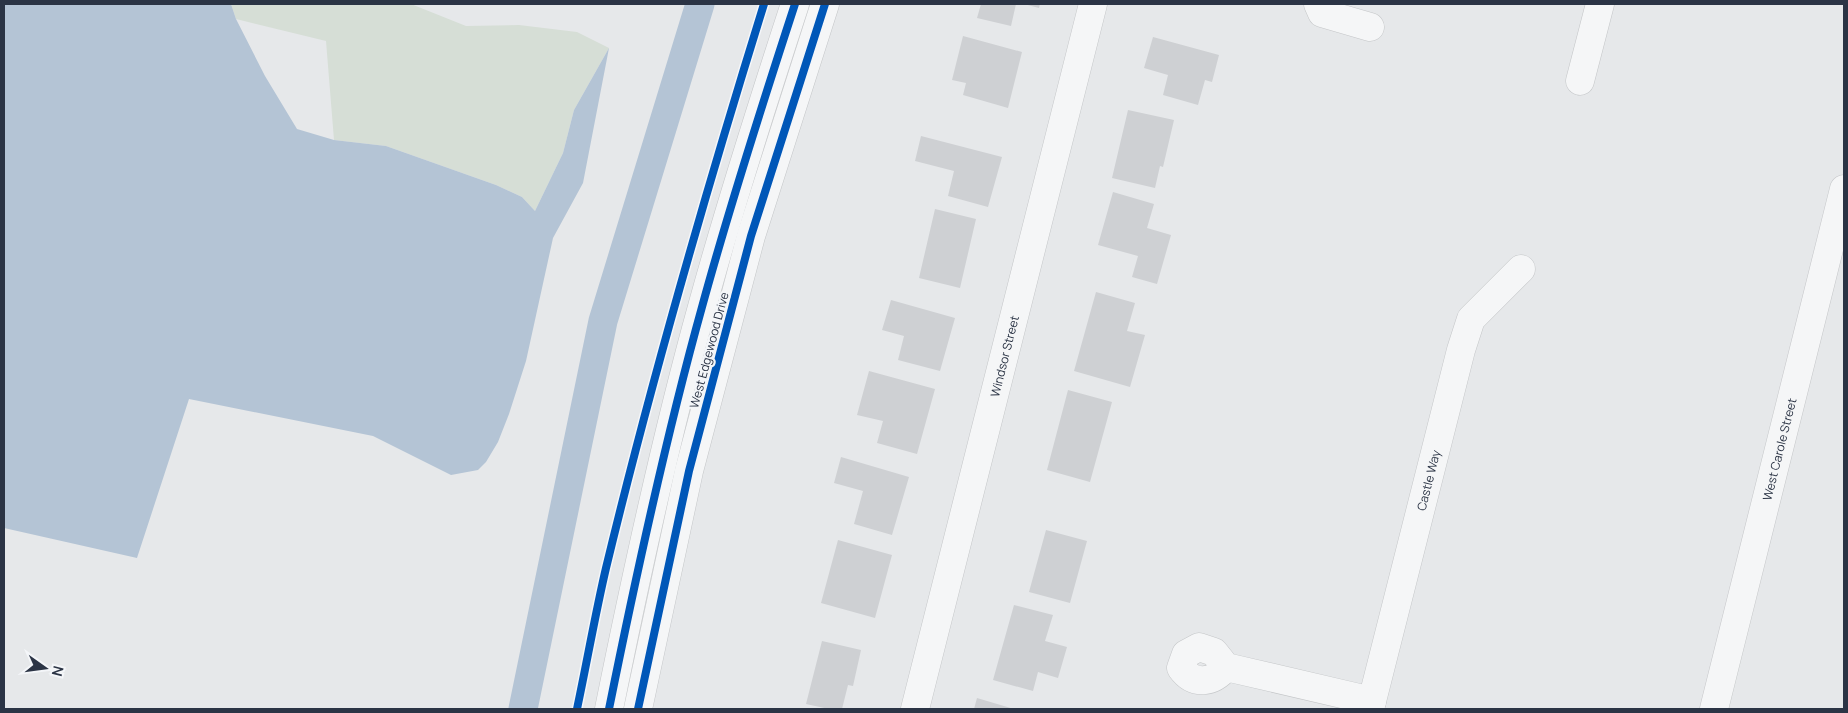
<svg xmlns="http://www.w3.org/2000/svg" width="1848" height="713" font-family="Manrope,sans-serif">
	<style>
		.green { fill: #d6ded6 }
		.water { fill: #b4c4d5 }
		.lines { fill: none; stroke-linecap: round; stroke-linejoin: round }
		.canal { stroke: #b4c4d5; stroke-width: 29 }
		.building { fill: #ced0d3 }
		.minor-casing { stroke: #c4c6c8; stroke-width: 29 }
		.minor { stroke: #f5f6f7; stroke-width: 28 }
		.cycleway-casing { stroke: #f4f6f9; stroke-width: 11 }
		.cycleway { stroke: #0057b8; stroke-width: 8 }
		.labels { text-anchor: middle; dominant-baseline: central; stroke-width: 4.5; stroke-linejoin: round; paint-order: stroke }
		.street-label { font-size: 12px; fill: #2b3445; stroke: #f4f6f9 }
	</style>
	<rect width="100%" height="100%" fill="#e6e8ea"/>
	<path class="green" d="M231 4H411L466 26 519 25 577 32 609 48 574 110 563 153 535 211 522 197 496 185 386 146 334 140 326 41 236 19Z"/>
	<path class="water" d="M4 4H231L236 19 265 76 297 129 334 140 386 146 496 185 522 197 535 211 563 153 574 110 609 48 583 183 553 238 526 361 509 414 498 442 486 462 478 470 451 475 373 436 189 399 137 558 4 528Z"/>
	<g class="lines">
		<path class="canal" d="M523 709 603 321 700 4"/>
	</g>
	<path class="building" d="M981 4H1016L1011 26 977 18Z
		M1024 4H1040L1039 8Z
		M963 36 1022 52 1008 108 963 95 966 83 952 80Z
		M1153 37 1219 55 1212 82 1205 80 1198 105 1163 95 1168 75 1144 68Z
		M1128 110 1174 120 1163 167 1160 166 1155 188 1112 178Z
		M921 136 1002 157 988 207 948 196 954 171 915 161Z
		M1113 192 1154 204 1147 228 1171 235 1157 284 1132 277 1138 256 1098 245Z
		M935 209 976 219 960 288 919 278Z
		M1096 292 1135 303 1127 331 1145 335 1130 387 1074 371Z
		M891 300 955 318 940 371 898 360 904 336 882 330Z
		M869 371 935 389 917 454 877 443 883 421 857 415Z
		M1068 390 1112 402 1090 482 1047 470Z
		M841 457 909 477 892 535 854 524 863 491 834 483Z
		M1046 530 1087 541 1070 603 1029 592Z
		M838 540 892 555 875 618 821 603Z
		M1014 605 1053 615 1045 641 1067 647 1058 678 1038 672 1033 691 993 680Z
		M822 641 861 650 853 686 848 685 842 709H829L806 704Z
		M977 698 1014 709H974Z"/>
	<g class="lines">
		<g class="minor-casing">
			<g id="minor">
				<path d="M1318 4 1322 13 1370 27"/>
				<path d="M1580 81 1600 4"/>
				<path d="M1226 667C1213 683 1194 686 1181 668L1186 654 1199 647 1214 652 1226 667 1372 701"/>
				<path d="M609 709C636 575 665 440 702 307 730 205 762 105 795 4"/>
				<path d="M638 709 689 471 751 236 825 4"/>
				<path id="s1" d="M915 709 1093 4"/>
				<path id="s2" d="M1370 709 1461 350 1471 319 1521 269"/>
				<path id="s3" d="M1714 709 1844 189"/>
			</g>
		</g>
		<use href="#minor" class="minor"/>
		<g class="cycleway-casing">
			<path id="cycleway" d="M577 709C587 662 595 615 606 568 652 378 706 191 764 4
				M609 709C636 575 665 440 702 307 730 205 762 105 795 4
				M638 709 689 471 751 236 825 4"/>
		</g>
		<use href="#cycleway" class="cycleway"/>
	</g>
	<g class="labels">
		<g class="street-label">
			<text transform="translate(709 350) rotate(-75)">West Edgewood Drive</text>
			<text stroke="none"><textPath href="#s1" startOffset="364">Windsor Street</textPath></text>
			<text stroke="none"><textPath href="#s3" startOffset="268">West Carole Street</textPath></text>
			<text stroke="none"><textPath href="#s2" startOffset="236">Castle Way</textPath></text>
		</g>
	</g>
	<rect width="1848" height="713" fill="none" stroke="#2b3445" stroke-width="10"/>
	<g transform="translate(45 668) rotate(104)" stroke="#f4f6f9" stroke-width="4" paint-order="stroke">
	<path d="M0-4L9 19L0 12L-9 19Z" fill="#2b3445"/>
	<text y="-8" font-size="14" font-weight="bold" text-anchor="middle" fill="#2b3445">N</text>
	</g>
</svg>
